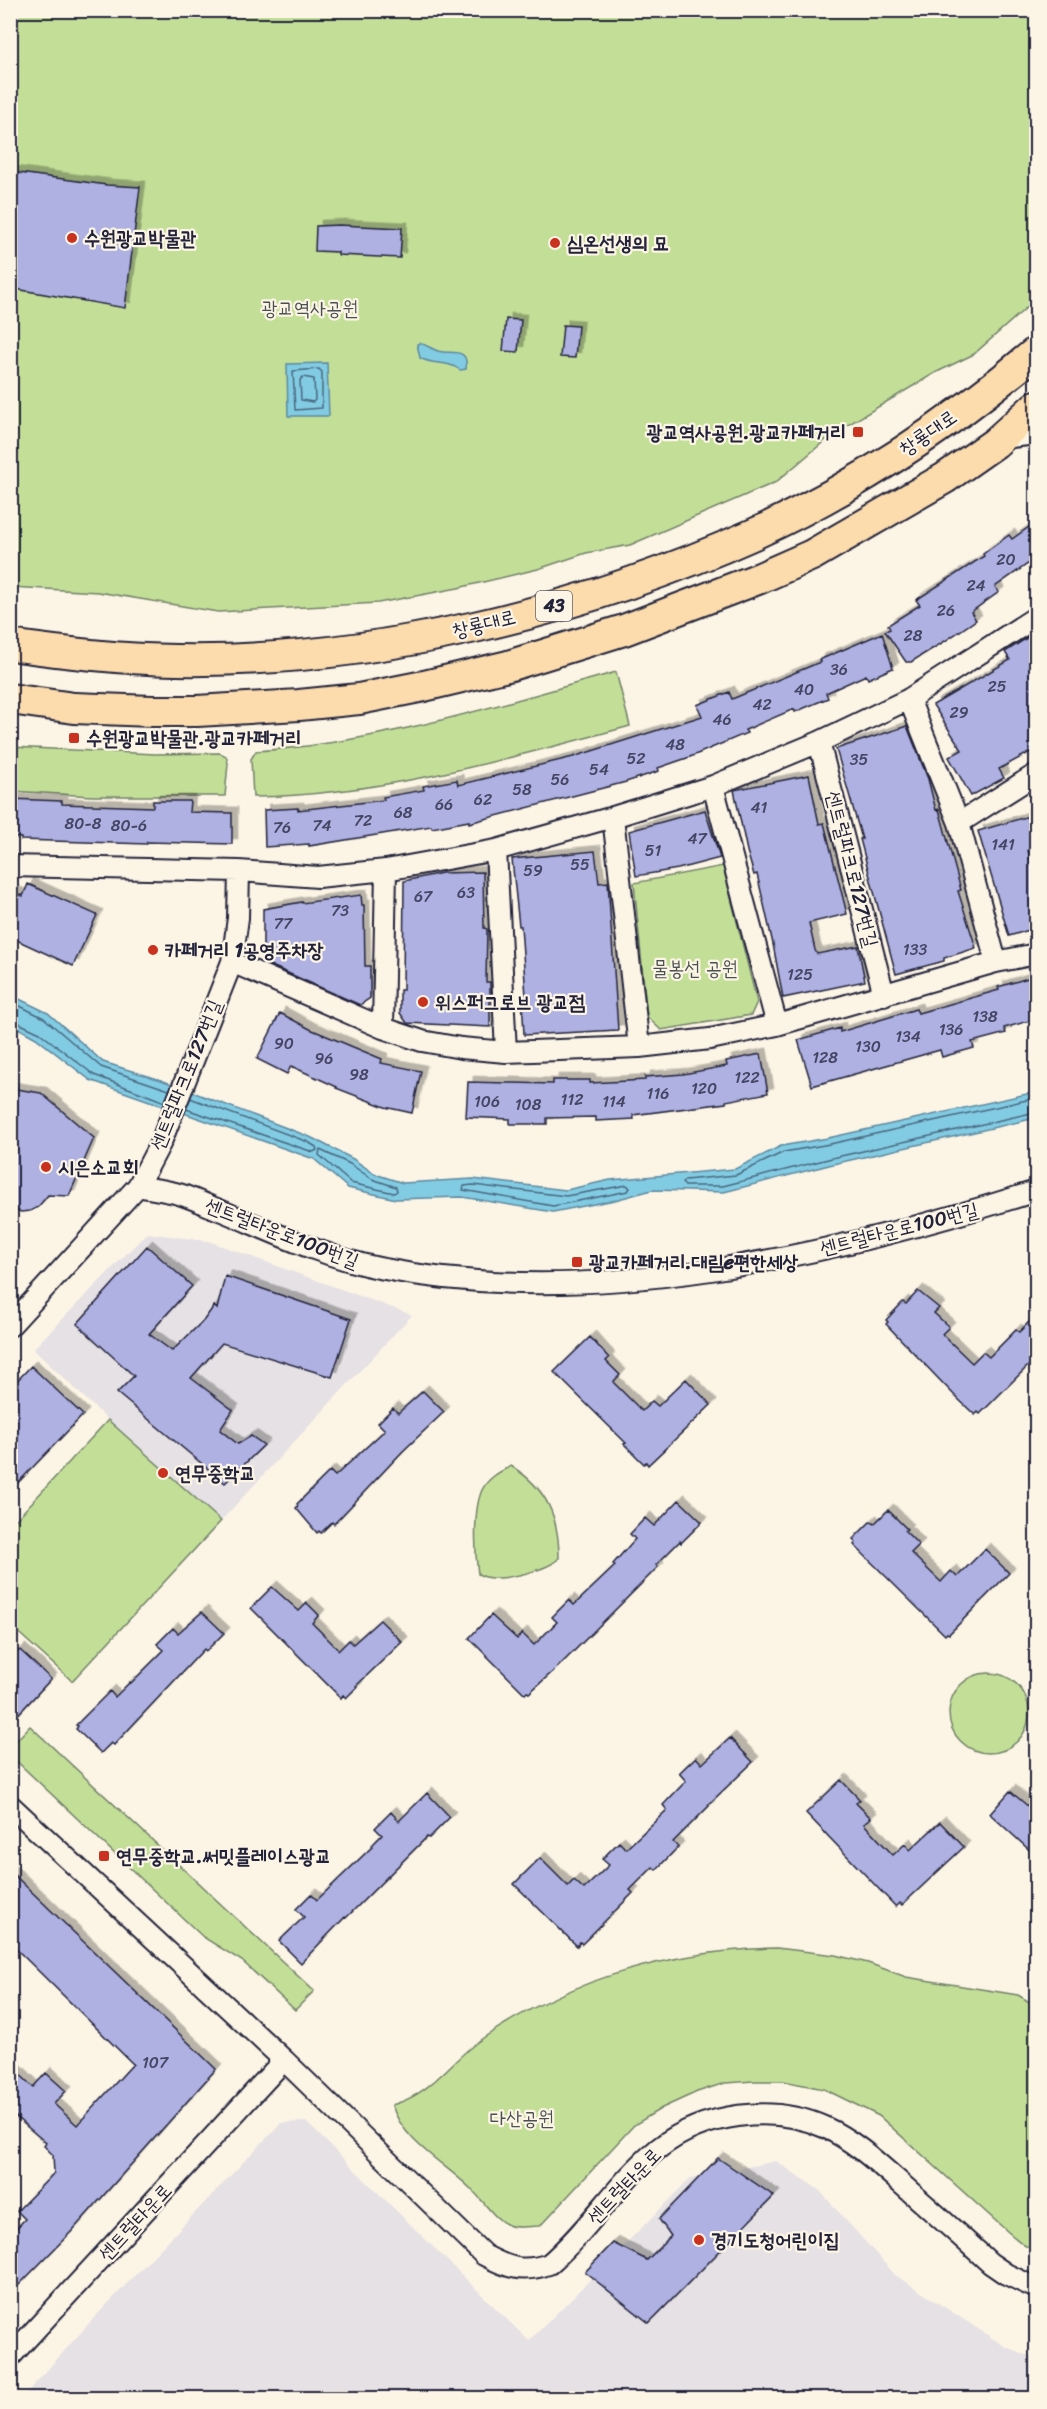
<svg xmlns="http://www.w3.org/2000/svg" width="1047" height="2409" font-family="Sriracha,'Poor Story',sans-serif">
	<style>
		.built { fill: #e5e1e4 }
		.green { fill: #c3df97; stroke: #728069; stroke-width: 1.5 }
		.water { fill: #82cce3; stroke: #5c88a0; stroke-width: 1.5 }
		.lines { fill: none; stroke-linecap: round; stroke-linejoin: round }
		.shore { stroke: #48667e; stroke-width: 1.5 }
		.building { fill: #aeb1e2; stroke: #22223b; stroke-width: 1.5; filter: url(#shadow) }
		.minor-casing { stroke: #22223b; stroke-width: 24 }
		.tertiary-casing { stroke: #22223b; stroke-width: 28 }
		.primary-casing { stroke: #22223b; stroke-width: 34 }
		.minor { stroke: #fcf5e5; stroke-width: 20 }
		.tertiary { stroke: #fcf5e5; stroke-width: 24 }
		.primary { stroke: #fcdcac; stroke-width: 30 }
		.poi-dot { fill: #c8321e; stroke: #fcf5e5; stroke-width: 2 }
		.labels { text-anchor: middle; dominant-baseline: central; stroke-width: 4.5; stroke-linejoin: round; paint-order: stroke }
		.number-label { font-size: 16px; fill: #454665 }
		.shield { fill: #fcf5e5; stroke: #63616e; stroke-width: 1.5 }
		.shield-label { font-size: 18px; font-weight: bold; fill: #22223b }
		.poi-label { font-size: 20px; font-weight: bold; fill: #22223b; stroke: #fcf5e5; text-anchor: start }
		.park-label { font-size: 20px; fill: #4a5152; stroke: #fcf5e5 }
		.street-label { font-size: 20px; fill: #22223b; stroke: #fcf5e5 }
	</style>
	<defs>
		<filter id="shadow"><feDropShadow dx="5.5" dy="-5.5" stdDeviation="0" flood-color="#0004"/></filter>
	</defs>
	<rect width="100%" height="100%" fill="#fcf5e5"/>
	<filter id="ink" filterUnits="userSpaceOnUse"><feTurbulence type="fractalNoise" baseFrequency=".0167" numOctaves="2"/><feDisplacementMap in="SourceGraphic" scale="12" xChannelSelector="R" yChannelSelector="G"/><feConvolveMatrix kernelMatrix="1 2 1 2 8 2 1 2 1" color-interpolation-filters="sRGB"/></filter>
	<g filter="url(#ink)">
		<path class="built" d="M147 1233 208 1241 412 1315 72 1681 11 1626V1525L108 1420 33 1349Z
			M306 2122 529 2341 690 2179 776 2161 819 2190 895 2275 1006 2347 1036 2359V2398H22L93 2319 281 2123Z"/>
		<path class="green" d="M10 11H1036V299L974 354 935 373 834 433 776 482 630 545 586 553 538 569 458 588 378 603 218 612 98 592 11 587Z
			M616 672 630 726C507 759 382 795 253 797L251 759 256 751C379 743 498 705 616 672Z
			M11 747 155 754 220 753 226 756 228 763 225 796H92L11 791Z
			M723 866 757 1002 751 1015 661 1030 647 1017 634 883Z
			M108 1420 221 1521 72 1681 11 1626V1525Z
			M511 1466C547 1488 559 1517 559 1558 549 1570 508 1579 492 1578 487 1578 482 1576 478 1574 475 1553 473 1510 482 1490 488 1478 499 1472 511 1466Z
			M949 1713a40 40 0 1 1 80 0a40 40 0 1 1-80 0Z
			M30 1726 314 1991 295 2010 242 1961 203 1937 11 1756V1746Z
			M777 1948 835 1955 868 1963 906 1977 1018 1995 1036 2006V2251L1024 2245 1008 2232 879 2116 824 2089 783 2081H754L725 2083 697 2092 662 2108 634 2125 540 2226C531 2226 516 2229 508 2225 493 2218 483 2200 471 2189 445 2163 403 2142 392 2105 433 2094 450 2060 483 2038 570 1979 671 1950 777 1948Z"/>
		<path class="water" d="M420 343C426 345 432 349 438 351 451 355 469 346 466 369L460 370C446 360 435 366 420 358L417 344Z
			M327 363 329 416H288L287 364Z
			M11 995 48 1013 103 1062 161 1080 310 1137 353 1159 375 1174 403 1183 473 1179 566 1190 610 1180 735 1169 781 1146 828 1138 1036 1092V1118L833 1164 724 1192 652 1190 615 1200 553 1212 462 1197 396 1199 348 1188 314 1159 90 1080 36 1038 11 1024Z"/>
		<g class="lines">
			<path class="shore" d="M319 369 322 372V408L295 410 293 371Z
				M303 377 314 379 315 400 313 402 301 400 300 380Z
				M10 1001 44 1018 101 1067 169 1090
				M10 1019 40 1033 94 1075 165 1102
				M1036 1098 830 1144 784 1152 736 1175 685 1180 682 1183 685 1186H723L832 1158 1036 1112
				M186 1109 313 1152 317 1150 316 1147 308 1142 190 1098
				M320 1150 350 1164 372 1179 396 1187 397 1191 394 1193 351 1183 319 1155Z
				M473 1185 566 1196 627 1185 630 1188 628 1191 553 1206 463 1190 464 1186Z"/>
		</g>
		<path class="building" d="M12 172 107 185 140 187 125 308 10 288V183Z
			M339 225 402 228 400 258 338 255V252L315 251 316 226Z
			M506 319 521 320 518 352 503 351Z
			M563 325 578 326 575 358 560 357Z
			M1036 522V558L995 587 999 592 971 612 976 620 945 641 911 662H906L885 631 890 629 888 625 920 605 916 600 984 556 983 554 1009 535 1012 539Z
			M1036 632V749L999 769 1004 778 971 796 949 757 962 750 933 705 1010 660 1005 652Z
			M882 633 893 668 868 679 866 675 826 693 828 698 795 712 794 709 745 730 747 733 690 757 658 768 659 771 626 782 469 823V821L432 828 431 826 309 846V844L265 847 264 810 298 808V810L384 800 383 797 424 790 423 786 457 780 458 785 573 757 702 716 697 705 729 692 732 699 820 662 819 660Z
			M907 726 928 779 936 810 939 809 961 890 958 891 976 948 944 958V961L896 974 870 877 860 839H862L836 749Z
			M809 775 819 824 824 823 847 914 809 923 815 950 817 954 858 946 865 981 783 998 773 944 757 874 754 875 747 851 734 790Z
			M10 799 62 801V804L153 807V801H190L189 812 232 813V844L147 842V844L21 840V838L10 837Z
			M705 810 720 858 678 869 636 876 629 831Z
			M1036 814V848L1028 850 1036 880V928L1009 936 978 831Z
			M595 851 599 883 608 882 618 1030 524 1035 522 996H526L521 926H519L512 859Z
			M483 872 484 928 487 929 486 982H490V1027L407 1023 400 1013V990H403L404 881 442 873Z
			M28 884 97 915 73 966 10 937V891L23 896Z
			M361 895 362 905H364L365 966H370V998L360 1005 265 963 263 961V909L302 902V903Z
			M1028 978 1036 1008V1019L1004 1028 1006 1033 972 1042 974 1048 942 1057 940 1050 812 1086 798 1040 840 1028V1032L916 1009 918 1013 999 990 998 987Z
			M280 1013 310 1029 382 1059 381 1063 421 1071 412 1113 385 1107 336 1088 337 1087 291 1066 287 1074 257 1059Z
			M761 1054 768 1093 726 1101V1103L633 1115 634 1119 596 1121V1117L547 1118V1124H510V1119L466 1117 468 1082 553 1084V1080H590V1083L645 1080V1077L683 1074 727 1066 726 1061Z
			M10 1088 41 1093 94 1138 69 1196 48 1195 38 1207 30 1211 21 1212 10 1208Z
			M147 1246 192 1286 149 1334 172 1351 204 1320 214 1306 217 1309 225 1276 351 1319 332 1377 222 1343 191 1378 233 1410 220 1430 238 1444 251 1436 264 1445 225 1483 117 1393 134 1376 77 1324Z
			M918 1291 939 1308 934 1313 949 1327 942 1334 972 1363 983 1352 989 1357 1016 1330 1019 1332 1036 1315V1358L980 1414 978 1412 975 1415 956 1397 886 1324 888 1322 886 1320 903 1302 906 1304Z
			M590 1337 609 1358 606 1361 620 1375 613 1382 642 1411 652 1401 658 1406 686 1379 711 1405 648 1465 646 1462 644 1464 624 1444 626 1443 554 1372Z
			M31 1366 83 1415 10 1491V1388Z
			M423 1391 444 1412 402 1452 334 1524 332 1522 321 1533 319 1531 317 1533 296 1508 298 1506 297 1504 330 1471 335 1476 385 1430 378 1423 393 1408 398 1413Z
			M679 1500 702 1522 681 1543 680 1541 656 1565 658 1567 558 1667 529 1693 527 1692 525 1694 469 1638 491 1615 517 1639 522 1633 534 1645 557 1622 552 1617 569 1600 574 1605 615 1566 613 1564 635 1539 630 1534 645 1518 654 1526Z
			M888 1510 907 1529 905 1531 919 1545 911 1553 941 1582 951 1571 957 1577 985 1549 1009 1573 949 1634 947 1633 945 1635 854 1545 856 1542 853 1539 871 1521 874 1524Z
			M272 1587 299 1611 307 1603 319 1615 312 1623 339 1650 349 1640 353 1644 380 1620 402 1642 356 1686 357 1687 346 1698 343 1695 341 1698 251 1608Z
			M202 1612 224 1633 206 1651 204 1649 114 1745 111 1743 101 1753 76 1729 78 1726 76 1725 110 1691 115 1697 130 1682 131 1683 164 1650 157 1644 173 1628 178 1633Z
			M20 1650 51 1679 10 1723V1659Z
			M730 1738 753 1762 708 1805 709 1806 673 1842 678 1847 656 1870 653 1867 630 1890 633 1893 582 1944 580 1942 577 1946 514 1884 540 1858 568 1886 574 1880 584 1889 609 1865 602 1859 619 1842 626 1849 667 1810 663 1805 686 1781 679 1773 696 1757 702 1764Z
			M841 1780 860 1800 856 1803 871 1818 864 1824 893 1855 905 1844 910 1850 940 1822 964 1847 902 1905 900 1903 896 1907 806 1813Z
			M1010 1791 1036 1813V1856L990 1814Z
			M427 1793 450 1817 429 1838 427 1837 346 1918 345 1917 301 1963 279 1941 304 1917 296 1909 311 1894 317 1900 372 1847 371 1846 382 1835 375 1828 391 1812 399 1821Z
			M10 1871 216 2069 72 2231 10 2294V2235L25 2219 17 2211 54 2173 53 2155 44 2146 46 2143 10 2112V2065L33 2087 46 2073 66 2091 54 2104 77 2125 133 2064 10 1943Z
			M718 2158 774 2196 649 2323 585 2272 613 2243 647 2260 671 2236 659 2219Z"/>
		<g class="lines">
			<g class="minor-casing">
				<path id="minor" d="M909 699 959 823 996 962
					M819 742 884 995
					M713 786 777 1025
					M613 817 639 1047
					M959 823 1036 774
					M496 850 506 1052
					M10 866 239 871 318 877 386 870 496 850 613 817 713 786 819 742 909 699 1036 617
					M232 962 383 1028 422 1041 461 1048 506 1052 639 1047 710 1039 777 1025 996 962 1036 954
					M383 1028 386 870
					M138 1186 161 1142 232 962 238 918 239 871
					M10 1326 138 1186C151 1189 166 1190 179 1194 193 1198 208 1206 222 1211 273 1232 324 1257 379 1268 593 1311 831 1256 1036 1191
					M10 1805 284 2060 484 2255C508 2268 523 2273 549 2264 590 2229 618 2181 659 2148 704 2113 773 2104 824 2127 854 2140 880 2165 905 2187 933 2212 962 2237 990 2263L1006 2274 1036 2288
					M10 2357 284 2060"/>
			</g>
			<g class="tertiary-casing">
				<path id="tertiary" d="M1003 436 1036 432"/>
			</g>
			<g class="primary-casing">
				<path id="primary" d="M10 645C65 653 121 659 176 660 370 663 577 613 754 534 855 488 952 423 1036 352
					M10 699 74 708 152 711H197L299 705 359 699 424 686 508 666 624 630 760 578 812 555 945 478 995 443 1036 406"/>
			</g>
			<use href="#minor" class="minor"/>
			<use href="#tertiary" class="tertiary"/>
			<use href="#primary" class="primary"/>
		</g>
	</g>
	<g class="poi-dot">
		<circle cx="72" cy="238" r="6"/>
		<circle cx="555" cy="243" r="6"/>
		<rect x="852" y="426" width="12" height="12" rx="3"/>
		<rect x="68" y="732" width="12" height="12" rx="3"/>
		<circle cx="153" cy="950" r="6"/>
		<circle cx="423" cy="1002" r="6"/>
		<circle cx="46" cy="1167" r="6"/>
		<rect x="571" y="1256" width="12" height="12" rx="3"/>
		<circle cx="163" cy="1473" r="6"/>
		<rect x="98" y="1850" width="12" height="12" rx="3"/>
		<circle cx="699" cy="2240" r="6"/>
	</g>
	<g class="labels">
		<g class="number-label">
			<text x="1006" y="559">20</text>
			<text x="976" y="585">24</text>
			<text x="946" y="610">26</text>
			<text x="913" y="635">28</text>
			<text x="839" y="669">36</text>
			<text x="997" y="686">25</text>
			<text x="804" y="689">40</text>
			<text x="762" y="704">42</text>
			<text x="959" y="712">29</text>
			<text x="722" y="719">46</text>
			<text x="675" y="744">48</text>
			<text x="636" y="758">52</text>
			<text x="859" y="759">35</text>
			<text x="599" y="769">54</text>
			<text x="560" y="779">56</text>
			<text x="522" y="789">58</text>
			<text x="483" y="799">62</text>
			<text x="444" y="804">66</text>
			<text x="759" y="807">41</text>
			<text x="403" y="812">68</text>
			<text x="363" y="820">72</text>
			<text x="83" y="823">80-8</text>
			<text x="129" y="825">80-6</text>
			<text x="322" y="825">74</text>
			<text x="282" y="827">76</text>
			<text x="697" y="838">47</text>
			<text x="1003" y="844">141</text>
			<text x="653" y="850">51</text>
			<text x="580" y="864">55</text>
			<text x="533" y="870">59</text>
			<text x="466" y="892">63</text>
			<text x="423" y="896">67</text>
			<text x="340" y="910">73</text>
			<text x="283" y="923">77</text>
			<text x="915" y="949">133</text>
			<text x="800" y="974">125</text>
			<text x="985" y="1016">138</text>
			<text x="951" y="1029">136</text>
			<text x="908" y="1036">134</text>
			<text x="284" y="1043">90</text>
			<text x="868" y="1046">130</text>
			<text x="825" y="1057">128</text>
			<text x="324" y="1058">96</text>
			<text x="359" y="1074">98</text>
			<text x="747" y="1077">122</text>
			<text x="704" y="1088">120</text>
			<text x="658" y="1093">116</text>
			<text x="572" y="1099">112</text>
			<text x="487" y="1101">106</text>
			<text x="614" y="1101">114</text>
			<text x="528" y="1104">108</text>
			<text x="155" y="2062">107</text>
		</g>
		<rect class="shield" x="536" y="591" width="36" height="30" rx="4.5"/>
		<g class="shield-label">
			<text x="554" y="606">43</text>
		</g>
		<g class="poi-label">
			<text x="84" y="238">수원광교박물관</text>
			<text x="567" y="243">심온선생의 묘</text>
			<text x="846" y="432" text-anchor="end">광교역사공원.광교카페거리</text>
			<text x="86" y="738">수원광교박물관.광교카페거리</text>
			<text x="165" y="950">카페거리 1공영주차장</text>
			<text x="435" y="1002">위스퍼그로브 광교점</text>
			<text x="58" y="1167">시은소교회</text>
			<text x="589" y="1262">광교카페거리.대림e편한세상</text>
			<text x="175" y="1473">연무중학교</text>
			<text x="116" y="1856">연무중학교.써밋플레이스광교</text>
			<text x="711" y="2240">경기도청어린이집</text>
		</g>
		<g class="park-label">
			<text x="310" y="308">광교역사공원</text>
			<text x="695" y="968">물봉선 공원</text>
			<text x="522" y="2118">다산공원</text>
		</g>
		<g class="street-label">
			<text transform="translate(928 433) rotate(-35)">창룡대로</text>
			<text transform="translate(484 624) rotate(-14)">창룡대로</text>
			<text transform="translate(852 869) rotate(76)">센트럴파크로127번길</text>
			<text transform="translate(186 1075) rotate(-68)">센트럴파크로127번길</text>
			<text transform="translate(899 1229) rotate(-14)">센트럴타운로100번길</text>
			<text transform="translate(282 1233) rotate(21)">센트럴타운로100번길</text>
			<text transform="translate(624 2186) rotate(-46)">센트럴타운로</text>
			<text transform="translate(135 2222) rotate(-47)">센트럴타운로</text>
		</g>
	</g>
	<rect width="1047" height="2409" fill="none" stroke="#fcf5e5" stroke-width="36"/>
	<rect x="18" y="18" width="1011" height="2373" fill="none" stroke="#22223b" stroke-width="2" filter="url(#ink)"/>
</svg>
